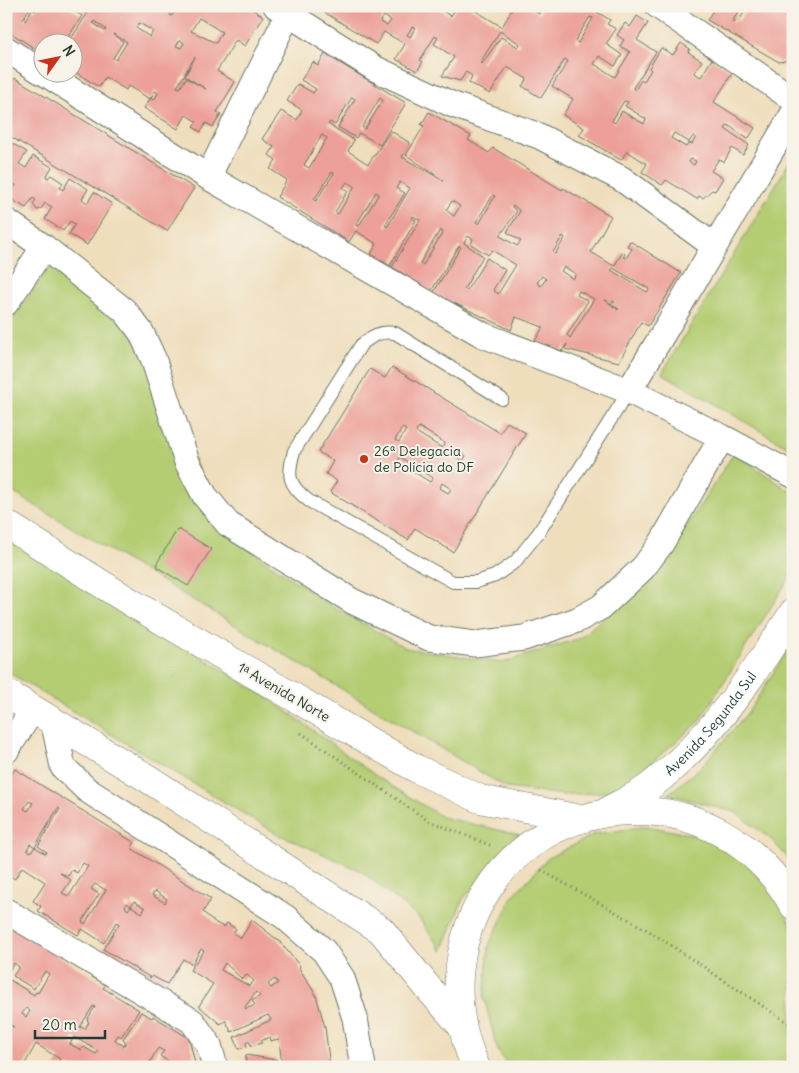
<svg xmlns="http://www.w3.org/2000/svg" width="799" height="1073" font-family="Delius,sans-serif">
	<style>
		.green { fill: #b4cd73; stroke: #6a8554 }
		.building { fill: #eca099; fill-rule: evenodd }
		.lines { fill: none; stroke-linecap: round; stroke-linejoin: round }
		.lane-casing { stroke: #687564; stroke-width: 14 }
		.street-casing { stroke: #687564; stroke-width: 27 }
		.secondary-casing { stroke: #687564; stroke-width: 29 }
		.path { stroke: #687564; stroke-width: 3; stroke-dasharray: 1 4; stroke-linecap: butt }
		.lane { stroke: #fff; stroke-width: 12 }
		.street { stroke: #fff; stroke-width: 25 }
		.secondary { stroke: #fff; stroke-width: 28 }
		.poi-dot { fill: #c8321e; stroke: #f7f3e8; stroke-width: 2 }
		.labels { text-anchor: middle; dominant-baseline: central; stroke-width: 4; stroke-linejoin: round; paint-order: stroke }
		.poi-label { font-size: 14px; fill: #1f3d34; stroke: #f7f3e8; text-anchor: start }
		.street-label { font-size: 14px; fill: #1f3d34; stroke: #f7f3e8 }
	</style>
	<rect width="100%" height="100%" fill="#f7f3e8"/>
	<filter id="ink" filterUnits="userSpaceOnUse"><feTurbulence type="fractalNoise" baseFrequency=".02" numOctaves="2"/><feDisplacementMap in="SourceGraphic" scale="10" xChannelSelector="R" yChannelSelector="G"/><feConvolveMatrix kernelMatrix="1 2 1 2 8 2 1 2 1" color-interpolation-filters="sRGB"/></filter>
	<filter id="wash" filterUnits="userSpaceOnUse"><feTurbulence type="fractalNoise" baseFrequency=".0096" numOctaves="4" result="noise"/><feDisplacementMap in="SourceGraphic" scale="20" xChannelSelector="R" yChannelSelector="G"/><feGaussianBlur stdDeviation="1.12" result="paint"/><feColorMatrix in="noise" values="0 0 0 0 0 0 0 0 0 0 0 0 0 0 0 0 0 1.4 0 .05"/><feComposite in="paint" operator="in"/></filter>
	<g filter="url(#wash)">
		<rect width="100%" height="100%" fill="#efdebc"/>
		<path class="green" d="M793 156V450L662 373Z
			M51 265 113 308 143 351 230 536 333 607 406 648 502 663 580 638 659 569 734 453 793 493V572L698 723 618 791 563 795 507 788 6 488V328Z
			M6 535 274 702 379 778 442 817 520 835 463 899 442 951 419 918 361 871 274 832 6 671Z
			M793 642V864L772 840 735 812 668 794 701 767 749 711Z
			M647 826 699 836 745 862 781 902 793 931 791 1055 783 1067H508L497 1049 484 997 489 945 512 897 548 858 595 834Z"/>
		<g id="blocks">
			<path class="building" d="M6 6H31L23 19 25 21 32 9 35 11 38 6H67L82 16 65 42H42V53L6 30Z
				M75 6H115L118 10 120 6H175L170 15 172 16 177 6H247L263 16 245 46 236 40 217 71 235 82 217 112 221 114 213 127 206 123 201 132 193 127 197 122 186 115 178 129 144 108 151 98 154 100 158 93 155 91 150 99 128 86 126 90 105 77 99 87 72 70V42H69L87 14ZM199 18 222 32 216 43 191 31ZM94 21 106 29 105 31 93 23ZM139 23 153 31 150 37 136 28ZM113 34 127 42 116 60 113 58 123 42ZM180 40 184 43 181 48 176 46ZM195 57 185 76 206 89 186 78 180 88 177 87Z
				M314 6H424L427 8 434 6 451 16 457 6H472L471 8 502 27 514 6H527L539 14 543 6H601L597 12 610 20 607 24 616 29 606 44 622 55 615 66 599 56 594 64 615 77 630 52 620 46 624 40 617 35 625 23 630 27 637 16 648 23 637 40 656 52 633 88 635 90 641 80 644 81 651 70 649 68 661 48 673 55 681 43 690 49 688 52 702 61 694 73 701 77 712 59 733 72 714 102 755 128 748 139 728 125 725 129 749 145 743 155 732 148 724 162 719 159 711 171 723 178 715 191 712 190 703 198 699 196 697 199 666 180 662 185 642 172 647 164 627 151 621 160 579 135 584 128 563 115 573 99 552 86 568 61 565 59 541 98 522 86 527 79 507 67 490 94 469 83 472 76 466 72 460 81 442 76 454 57 434 44 438 38 435 36 420 60 423 62 417 71 396 59 405 44 384 32 376 44ZM384 16 391 20 387 26 380 22ZM590 17 593 18 578 43 575 41ZM412 27 415 28 410 37 407 35ZM500 31 520 44 518 47 501 37 482 64 480 63ZM624 101 628 102 625 106 646 119 644 124 622 111 615 123 612 121ZM674 133 689 142 694 135 696 137 692 144 689 143 686 147 671 138ZM691 159 696 161 694 165 689 162Z
				M707 6H742L732 22 734 23 736 20 739 21 748 6H764L770 10 772 6H793V59L779 62 707 20 713 10Z
				M325 54 406 103 380 145 359 133 356 138 338 127 355 99 352 97 335 125 330 122 328 124 354 140 348 151 368 164 391 131 410 143 402 157 444 181 406 155 424 126 421 125 429 112 471 136 468 140 489 153 493 148 562 190 563 188 611 216 591 252 614 266 623 252 625 254 623 257 626 258 632 249 627 246 630 241 681 273 648 326 641 322 619 362 565 349 567 344 562 351 535 341 543 327 516 317 511 330 433 293 461 247 459 246 431 291 392 267 420 220 413 216 412 218 416 220 390 266 371 254 377 244 356 231 349 242 277 197 287 180 270 169 276 160 269 155 274 147 262 139 281 111 297 120 302 110 287 101 298 84 313 93 316 89 301 80 313 62 318 66ZM380 98 383 100 365 129 362 127ZM322 135 327 138 309 168 304 165ZM332 172 334 173 316 201 314 200ZM347 182 355 186 338 214 335 212 348 191 343 188ZM400 182 410 188 387 227 385 225 405 193 396 188ZM376 192 379 194 358 227 356 225ZM493 195 495 196 479 224 476 222ZM452 201 460 206 454 216 446 210ZM513 205 520 211 507 232 521 241 517 246 500 236 517 211 512 207ZM440 230 443 232 423 265 420 263ZM468 236 473 239 471 244 488 255 492 250 516 265 498 294 493 290 505 270 487 258 467 290 464 289 483 256 464 243ZM563 236 565 238 555 254 553 252ZM564 267 576 274 573 279 561 271ZM613 268 649 289 647 292 611 270ZM542 276 546 279 541 286 537 283ZM579 291 594 299 570 338 567 335 588 301 577 295ZM604 299 611 304 613 301 615 302 613 305 619 309 618 310Z
				M15 78 194 188 167 231 6 134V92Z
				M8 141 27 152 19 164 26 168 33 156 52 167 46 177 48 178 51 175 63 183 60 188 63 190 70 178 88 189 82 199 87 203 94 192 112 204 87 245 69 234 75 224 70 221 63 231 45 219 52 207 45 203 41 209 37 210 33 204 36 200 33 198 26 208 8 197 16 185 9 181 6 185V144Z
				M392 367 500 433 507 422 526 433 453 552 415 528 408 540 330 492 337 481 326 474 333 461 318 452 370 369 385 378ZM419 427 445 443 442 448 416 432ZM402 428 406 430 399 442 395 440ZM450 447 466 456 463 461 447 451ZM400 457 433 478 430 482 398 462ZM442 483 451 489 448 493 440 488Z
				M177 530H180L211 549 188 586 157 567V563Z
				M15 769 135 843 131 848 211 899 203 912 216 923 224 927 227 923 236 929 233 933 241 938 252 920 279 941 300 966 299 968 316 995 325 1027 330 1067H282L279 1039 270 1041 269 1037 261 1041 262 1043 251 1046 249 1041 246 1043 247 1047 239 1049 234 1037 271 1020 268 1015 231 1032 226 1021 220 1024 199 1006 213 984 190 970 204 951 201 949 192 964 183 959 167 984 152 976 151 978 103 949 119 924 116 922 104 943 82 929 78 935 38 911 41 906 33 901 45 882 22 867 15 879 6 874V835L8 836 10 832 6 830V782ZM29 801 33 803 28 811 24 809ZM58 808 60 809 38 846 47 852 46 854 35 847ZM30 844 35 847 31 852 27 850ZM83 863 88 866 69 896 62 893 71 880 60 873 68 876 72 870 77 873ZM95 884 106 890 85 924 82 922 99 894 91 889ZM155 891 167 899 165 903 152 895ZM134 901 145 908 142 913 131 906 128 910 125 907 127 903 131 906ZM225 963 242 979 247 975 254 981 249 986 221 970ZM275 979 278 983 271 988 268 984ZM256 992 260 996 252 1001 255 1005 246 1009 245 1007Z
				M6 924 106 985 103 988 139 1010 121 1037 118 1035 115 1040 124 1046 126 1042 123 1039 141 1012 152 1018 153 1016 189 1038 196 1067H177L160 1056 164 1051 158 1048 147 1067H55L60 1059 36 1044 23 1067H6V1024L14 1027 6 1023V985L10 980 34 995 36 992 38 993 49 974 45 971 34 989 13 976 19 967 14 963 6 976ZM93 1006 95 1007 87 1020 89 1022 85 1029 80 1027ZM26 1008 30 1011 26 1017 22 1014ZM74 1037 98 1051 96 1054 84 1047 81 1050 70 1044Z
				M246 1055 277 1060 276 1067H245Z"/>
		</g>
	</g>
	<g filter="url(#ink)">
		<use href="#blocks" fill-opacity="0" stroke="#687564" stroke-width="1"/>
		<g class="lines">
			<g class="lane-casing">
				<path id="lane" d="M502 399 395 333C380 331 373 335 361 345L294 451C287 476 288 485 309 501L453 582H476L495 576 515 562 539 532 629 391"/>
			</g>
			<g class="street-casing">
				<path id="street" d="M276 6 374 68 451 104 539 136 622 179 714 246
					M658 6 793 99
					M6 49 42 72
					M43 72 208 177 483 335 629 391 722 437 793 475
					M208 177 292 6
					M6 221 44 247 125 311 141 332 153 358 187 462 205 496 228 524 352 601 429 638 475 644 524 638 577 620 601 607 643 568 661 544 722 437
					M6 303 44 247
					M629 391 793 114
					M53 720 63 767 87 790 285 917 324 951 342 978 355 1018 363 1067
					M6 751 33 709
					M6 911 192 1021 209 1045 215 1067"/>
			</g>
			<g class="secondary-casing">
				<g id="secondary">
					<path d="M6 524 132 603 417 769 480 799 580 819"/>
					<path d="M6 693 147 778 381 930 429 989 461 1025"/>
					<path id="s1" d="M609 810C622 803 637 796 649 787 710 741 752 676 793 613"/>
					<path d="M476 1067C422 949 499 814 631 811 664 810 694 817 722 833 753 851 776 874 793 905"/>
				</g>
			</g>
			<path class="path" d="M301 733 427 820 492 846
				M541 870 649 931 793 1026"/>
			<use href="#lane" class="lane"/>
			<use href="#street" class="street"/>
			<use href="#secondary" class="secondary"/>
		</g>
	</g>
	<circle class="poi-dot" cx="364" cy="459" r="5"/>
	<g class="labels">
		<g class="poi-label">
			<text x="374" y="451">26ª Delegacia<tspan x="374" dy="16">de Polícia do DF</tspan></text>
		</g>
		<g class="street-label">
			<text transform="translate(284 692) rotate(30)">1ᵃ Avenida Norte</text>
			<text stroke="none"><textPath href="#s1" startOffset="135">Avenida Segunda Sul</textPath></text>
		</g>
	</g>
	<rect width="799" height="1073" fill="none" stroke="#f7f3e8" stroke-width="25"/>
	<g transform="translate(58 58) rotate(57)"><circle r="24" fill="#f7f3e8" stroke="#a1aaa0"/>
	<path d="M0-4L9 19L0 12L-9 19Z" fill="#c8321e"/>
	<text y="-8" font-size="14" font-weight="bold" text-anchor="middle" fill="#1f3d34">N</text>
	</g>
	<path d="M35 1030v8h70v-8" fill="none" stroke="#1f3d34" stroke-width="2.5"/>
	<text x="42" y="1030" font-size="15" fill="#1f3d34" stroke="#f7f3e8" stroke-width="4" paint-order="stroke">20 m</text>
</svg>
